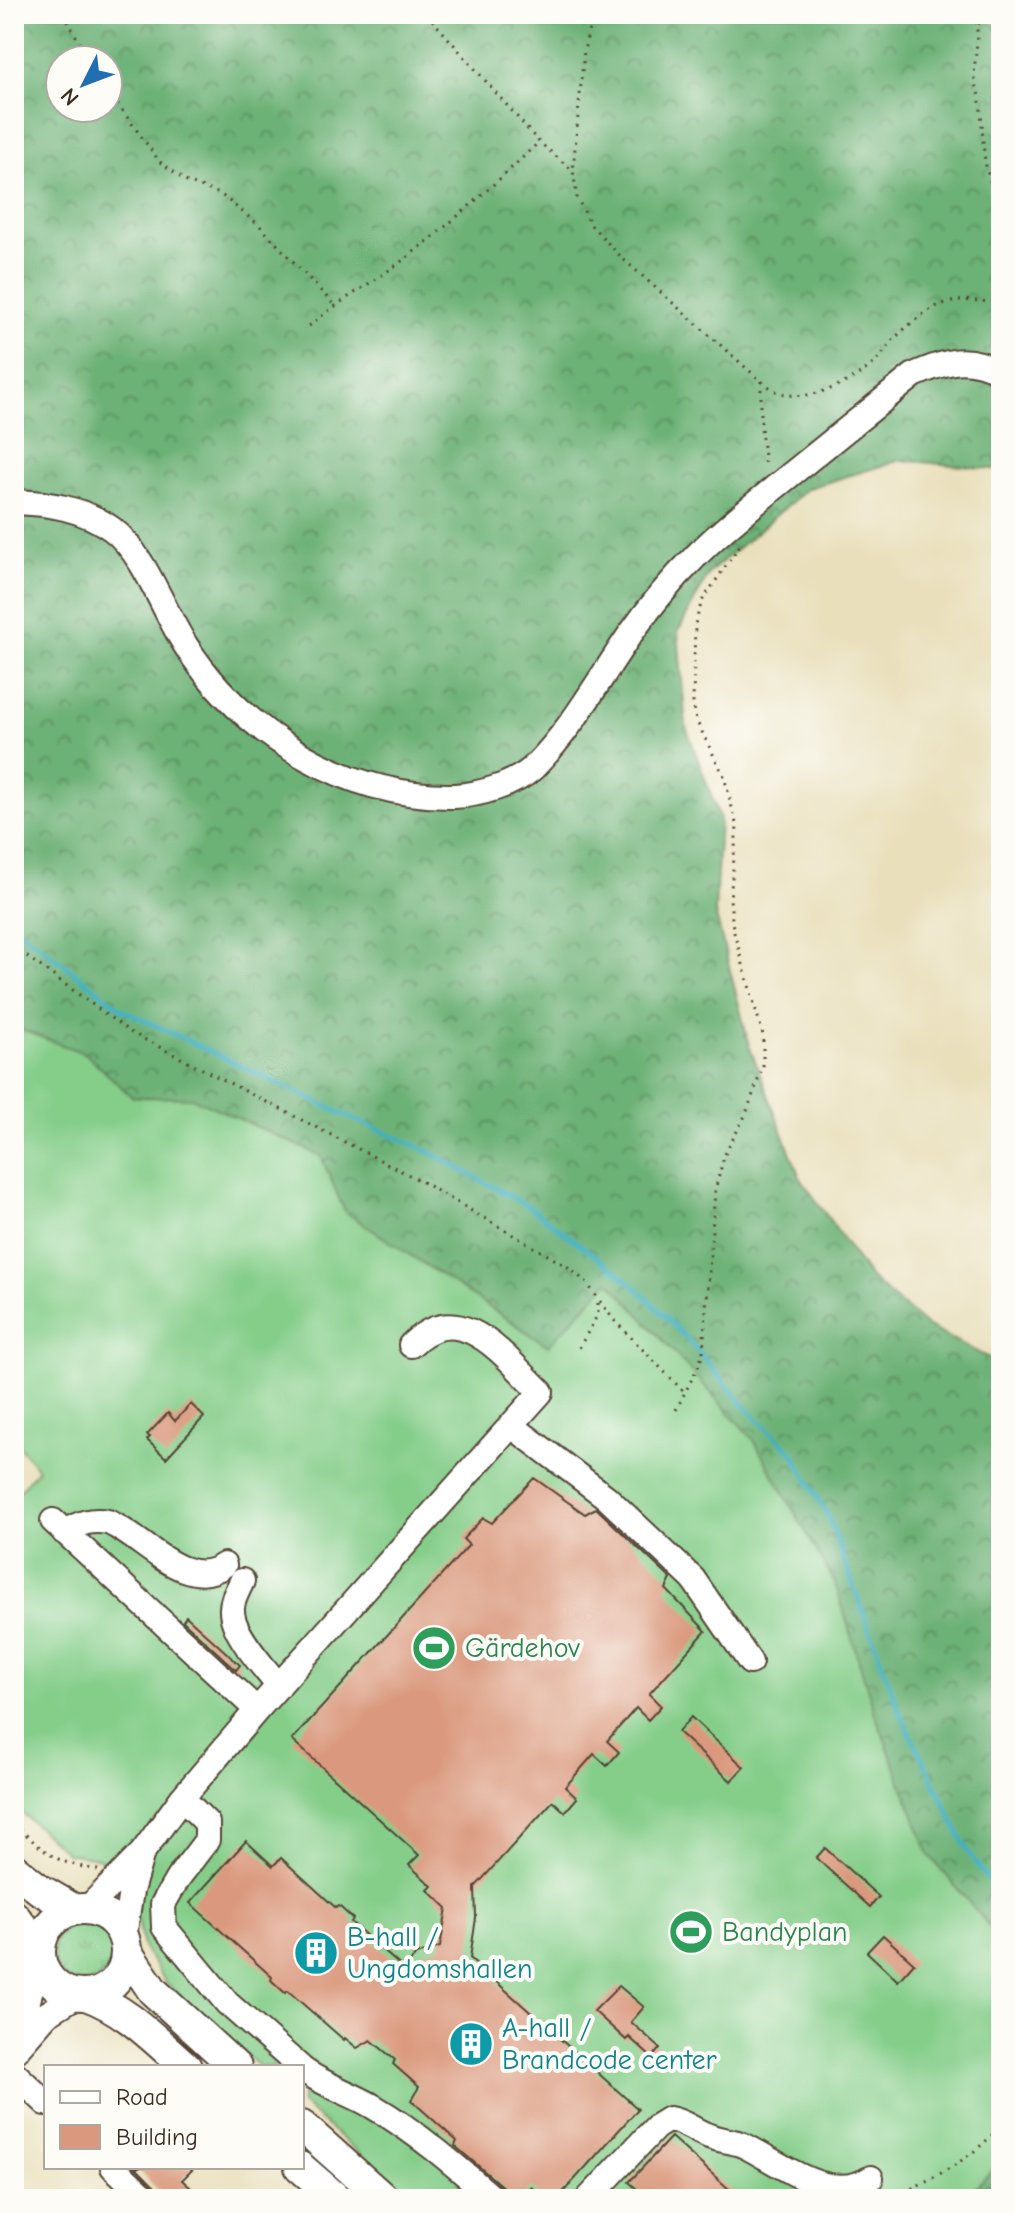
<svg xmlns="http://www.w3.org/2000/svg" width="1015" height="2213" font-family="'Comic Neue',sans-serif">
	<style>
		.grass { fill: url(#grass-tufts); stroke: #607c54; stroke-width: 2 }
		.forest { fill: url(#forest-crowns); stroke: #546e4a; stroke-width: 2; fill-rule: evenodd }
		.garden { fill: #85ce8a; stroke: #607c54; stroke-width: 2 }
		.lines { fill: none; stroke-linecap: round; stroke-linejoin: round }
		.stream { stroke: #42b0be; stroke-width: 5 }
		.building { fill: #da997e }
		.minor-casing { stroke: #554536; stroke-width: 28 }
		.major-casing { stroke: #554536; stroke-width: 34 }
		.path { stroke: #554536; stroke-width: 3; stroke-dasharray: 2 6; stroke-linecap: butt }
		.minor { stroke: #fff; stroke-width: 24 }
		.major { stroke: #fff; stroke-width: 30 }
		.labels { text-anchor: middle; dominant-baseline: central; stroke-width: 8; stroke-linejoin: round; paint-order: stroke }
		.leisure-label { font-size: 28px; fill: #27864d; stroke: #fdfcf7; text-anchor: start }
		.culture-label { font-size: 28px; fill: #0d838f; stroke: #fdfcf7; text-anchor: start }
	</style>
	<defs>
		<pattern id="grass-tufts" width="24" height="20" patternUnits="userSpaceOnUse" patternTransform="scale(2)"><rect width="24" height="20" fill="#85ce8a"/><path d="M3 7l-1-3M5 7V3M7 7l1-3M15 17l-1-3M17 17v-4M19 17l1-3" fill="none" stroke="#6ea770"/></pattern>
		<pattern id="forest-crowns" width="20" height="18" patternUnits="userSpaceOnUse" patternTransform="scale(2)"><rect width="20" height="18" fill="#6cb176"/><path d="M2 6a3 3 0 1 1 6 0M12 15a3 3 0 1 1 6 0" fill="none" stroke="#5a9060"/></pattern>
	</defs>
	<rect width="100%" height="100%" fill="#fdfcf7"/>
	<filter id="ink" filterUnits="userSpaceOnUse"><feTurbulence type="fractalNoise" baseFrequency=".0125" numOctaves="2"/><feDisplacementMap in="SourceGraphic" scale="16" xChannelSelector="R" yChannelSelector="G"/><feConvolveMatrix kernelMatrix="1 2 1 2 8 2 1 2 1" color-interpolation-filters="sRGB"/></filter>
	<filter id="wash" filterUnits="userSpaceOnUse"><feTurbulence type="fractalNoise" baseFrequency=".006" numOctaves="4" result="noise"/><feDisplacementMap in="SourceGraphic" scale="32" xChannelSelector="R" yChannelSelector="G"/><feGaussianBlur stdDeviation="1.8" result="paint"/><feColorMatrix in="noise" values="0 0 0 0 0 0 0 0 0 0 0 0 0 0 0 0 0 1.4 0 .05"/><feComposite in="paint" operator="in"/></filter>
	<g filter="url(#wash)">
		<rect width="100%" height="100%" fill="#e9dfbb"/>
		<path class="grass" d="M53 1953a30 30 0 1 1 60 0a30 30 0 1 1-60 0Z"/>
		<path class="forest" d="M14 14H1001V470L901 460 808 488 709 573 678 632 686 727 720 819 715 912 750 1048 800 1177 870 1278 928 1327 1001 1364V1937L993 1931 929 1855 875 1714 835 1583 753 1439 609 1282 548 1346 345 1212 320 1156 193 1098 132 1097 86 1054 14 1027ZM60 60H108V108H60Z
			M1001 2161V2199H964Z"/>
		<path class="garden" d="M14 1027 86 1054 132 1097 193 1098 321 1156 345 1212 548 1346 609 1281 753 1439 835 1583 875 1714 929 1855 993 1931 1001 1937V2161L964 2199H412L302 2104V2067H260L167 1984 143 1947 139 1924 112 1868 99 1858 67 1853 14 1806V1497L38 1469 14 1440Z"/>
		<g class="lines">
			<path class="stream" d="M14 926 123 1010 349 1117 422 1148 530 1207 634 1285 686 1338 749 1411 792 1452 828 1516 900 1713 968 1852 1001 1898"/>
		</g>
		<g id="blocks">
			<path class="building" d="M191 1404 204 1417 166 1458 147 1440 150 1437 147 1435 168 1413 175 1421Z
				M534 1478 585 1514 596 1508 671 1579 666 1589 706 1631 649 1694 661 1706 648 1720 636 1708 607 1741 619 1752 607 1766 594 1754 565 1787 577 1798 565 1812 553 1801 475 1887 476 1918 470 1958 638 2109 557 2199H544L531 2187 520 2199H509L504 2188 455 2146 457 2141 411 2100 419 2087 393 2064 395 2060 371 2040 357 2048 345 2038 344 2040 288 1991 285 1993 271 1980 272 1977 190 1903 246 1841 273 1866 281 1858 336 1908 339 1906 353 1919 351 1922 404 1969 416 1955 440 1947 447 1908 428 1890 432 1886 409 1865 419 1855 292 1740 469 1545 463 1539 483 1518 492 1523Z
				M186 1616 240 1665 236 1670 183 1621Z
				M691 1717 744 1767 731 1781 678 1732Z
				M825 1848 879 1897 870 1907 816 1858Z
				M883 1935 914 1963 898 1981 867 1952Z
				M619 1986 644 2007 631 2022 660 2048 652 2058 629 2037 626 2040 594 2011Z
				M671 2137 740 2199H648L629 2182Z
				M135 2167H195L182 2180 203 2199H167Z"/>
		</g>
	</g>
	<g filter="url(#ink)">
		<use href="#blocks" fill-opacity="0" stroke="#554536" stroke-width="2"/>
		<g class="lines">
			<g class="minor-casing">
				<path id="minor" d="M14 502C48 503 83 508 112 529 145 554 163 611 186 646 244 735 347 798 454 796 479 795 514 785 533 768 572 729 598 681 629 636 648 609 672 580 695 557 719 532 746 511 773 489 820 451 867 413 914 375 948 360 967 355 1001 372
					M512 1426 606 1497 693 1579 750 1662
					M53 1521 257 1710
					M64 1532C80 1523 90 1519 108 1522 142 1536 186 1593 224 1565
					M242 1581C238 1590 231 1601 232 1611 232 1633 265 1669 279 1686
					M182 1798 207 1823V1840L178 1878 163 1904 164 1927 227 2003 300 2067
					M88 1908 142 1853 182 1798 257 1710 541 1392C505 1358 461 1295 411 1345
					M124 1937 131 1891 141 1856
					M20 2045 47 2014 77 1995
					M17 2050 33 1979 41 1961
					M302 2069C323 2085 351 2093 374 2107 418 2133 456 2166 494 2199
					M14 2073 46 2103
					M113 2167 147 2199
					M588 2199 656 2127 669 2119C684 2121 694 2131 709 2136 721 2141 733 2140 745 2146 782 2164 829 2205 871 2178"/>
			</g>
			<g class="major-casing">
				<path id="major" d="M14 1869 39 1889 73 1909
					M40 1952a43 43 0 1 1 86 0a43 43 0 1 1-86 0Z
					M14 1916 40 1949
					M128 1954 153 1991 236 2067
					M86 1995C126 2009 155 2040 186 2067
					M302 2126 384 2199
					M300 2167 337 2199"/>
			</g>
			<path class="path" d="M64 14 89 60
				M427 14 539 142 571 169
				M592 14 584 51 573 170 577 198 591 225 622 258 761 381C766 384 771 389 776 391 807 405 851 383 874 363 882 356 887 346 894 339 905 328 919 316 933 308 954 297 979 301 1001 303
				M974 14C982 37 972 60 975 83 976 90 980 95 980 102 984 130 980 178 1001 199
				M978 24 986 14
				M108 91 160 162 187 182 220 194 259 225 334 305
				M309 326C343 298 381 278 415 251 459 217 499 180 539 142
				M761 381V427L765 468
				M14 947 130 1032 417 1179 568 1267 586 1282 613 1319 685 1393
				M579 1348 598 1314V1302
				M676 1410 700 1363 703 1351 715 1191 724 1156 746 1114 763 1066V1035L733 929 730 899 737 827 724 776 696 720 693 702 695 624 702 601 740 545
				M14 1824C48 1854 52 1862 98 1870
				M995 1943 1001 1947
				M890 2199C930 2179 973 2161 1001 2124"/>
			<use href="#minor" class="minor"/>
			<use href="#major" class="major"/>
		</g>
	</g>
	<defs>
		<g id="stadium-disc" transform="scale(2.3)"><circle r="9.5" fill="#2e9e5b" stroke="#fdfcf7"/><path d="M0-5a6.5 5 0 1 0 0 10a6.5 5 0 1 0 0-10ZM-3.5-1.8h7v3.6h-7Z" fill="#fff"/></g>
		<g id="building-disc" transform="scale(2.3)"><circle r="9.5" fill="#0f9aa8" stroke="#fdfcf7"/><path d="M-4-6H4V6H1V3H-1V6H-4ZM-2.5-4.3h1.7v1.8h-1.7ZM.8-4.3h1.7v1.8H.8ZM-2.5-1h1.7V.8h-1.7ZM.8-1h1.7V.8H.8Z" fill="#fff"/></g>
	</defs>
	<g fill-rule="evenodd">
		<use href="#stadium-disc" x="434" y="1648"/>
		<use href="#stadium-disc" x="691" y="1932"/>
		<use href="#building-disc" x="316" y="1953"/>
		<use href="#building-disc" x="471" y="2044"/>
	</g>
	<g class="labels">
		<g class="leisure-label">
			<text x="465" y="1648">Gärdehov</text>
			<text x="722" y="1932">Bandyplan</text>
		</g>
		<g class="culture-label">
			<text x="347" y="1937">B-hall /<tspan x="347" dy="32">Ungdomshallen</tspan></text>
			<text x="502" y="2028">A-hall /<tspan x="502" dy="32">Brandcode center</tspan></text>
		</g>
	</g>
	<rect width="1015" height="2213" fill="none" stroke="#fdfcf7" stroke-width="48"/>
	<rect x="44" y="2065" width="260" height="104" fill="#fdfcf7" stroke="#afa8a0" stroke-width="2"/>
	<rect x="60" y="2091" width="40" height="12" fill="#ffffff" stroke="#afa8a0" stroke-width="2"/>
	<text x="116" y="2105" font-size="24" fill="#3b2a1e">Road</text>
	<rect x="60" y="2125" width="40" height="24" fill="#da997e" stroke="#afa8a0" stroke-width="2"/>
	<text x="116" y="2145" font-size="24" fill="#3b2a1e">Building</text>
	<g transform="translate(84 84) rotate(228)"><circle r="38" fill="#fdfcf7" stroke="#afa8a0" stroke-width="2"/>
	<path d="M0-6L14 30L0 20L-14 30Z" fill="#1f6fb2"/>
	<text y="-12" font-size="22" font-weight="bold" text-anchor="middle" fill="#3b2a1e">N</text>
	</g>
</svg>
